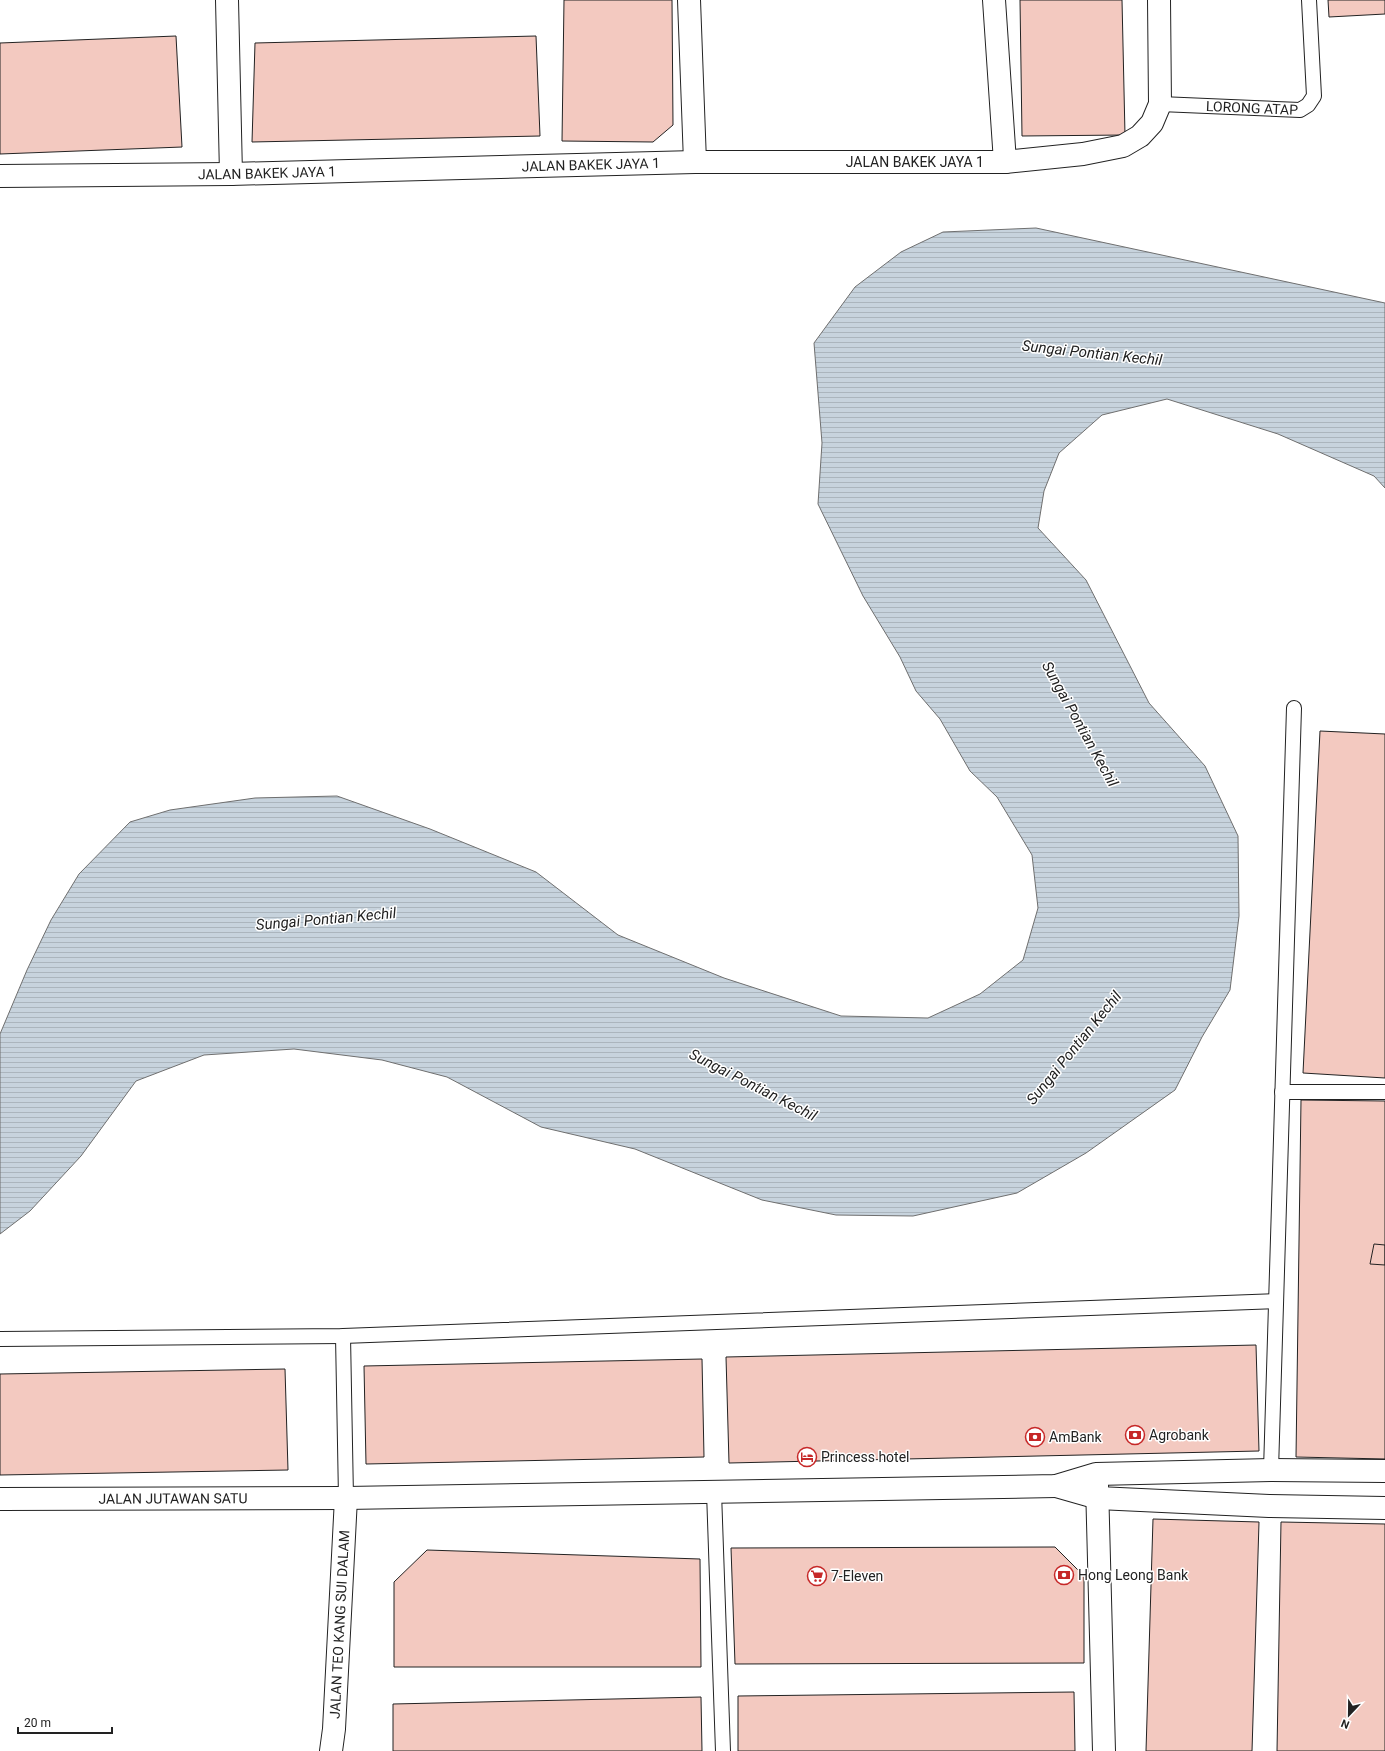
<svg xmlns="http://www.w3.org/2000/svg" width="1385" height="1751" font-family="Roboto,sans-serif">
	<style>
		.water { fill: url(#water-rules); stroke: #6f6f6f }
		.building { fill: #f3c9c0; stroke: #222 }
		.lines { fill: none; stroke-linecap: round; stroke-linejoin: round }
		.lane-casing { stroke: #222; stroke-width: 16 }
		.street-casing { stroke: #222; stroke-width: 24 }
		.secondary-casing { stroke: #222; stroke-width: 24 }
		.lane { stroke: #fff; stroke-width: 14 }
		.street { stroke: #fff; stroke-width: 22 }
		.secondary { stroke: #fff; stroke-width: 22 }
		.labels { text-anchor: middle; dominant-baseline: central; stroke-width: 3; stroke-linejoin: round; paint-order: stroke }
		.street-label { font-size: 14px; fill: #222; stroke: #fff }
		.poi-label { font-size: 14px; fill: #222; stroke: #fff; text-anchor: start }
		.water-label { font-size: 15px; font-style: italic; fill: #222; stroke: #fff }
	</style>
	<defs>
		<pattern id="water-rules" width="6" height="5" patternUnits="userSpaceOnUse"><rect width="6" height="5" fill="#c7d3dd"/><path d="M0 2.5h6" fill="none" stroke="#abb5bd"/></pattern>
	</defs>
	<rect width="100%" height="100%" fill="#fff"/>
	<path class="water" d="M1036 228 1385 303V488L1374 476 1278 434 1167 399 1102 415 1059 453 1044 491 1038 528 1086 580 1149 703 1205 766 1238 836 1239 916 1230 990 1202 1037 1175 1090 1086 1153 1017 1193 913 1216 836 1215 762 1200 635 1149 541 1127 447 1077 382 1060 294 1049 204 1055 136 1081 81 1156 30 1211 0 1234V1034L27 970 51 920 79 874 130 822 170 810 255 798 337 796 430 829 536 872 618 935 724 978 841 1016 928 1018 980 994 1023 960 1038 908 1032 855 997 797 970 771 940 719 916 691 900 657 863 596 818 504 822 443 814 343 855 287 901 252 943 232Z"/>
	<path class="building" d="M564 0H672L673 125 653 142 562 141Z
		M1020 0H1122L1125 135 1022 136Z
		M1328 0H1385V14L1329 17Z
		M176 36 182 147 0 154V43Z
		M536 36 540 136 252 142 255 43Z
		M1320 731 1385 734V1078L1303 1073Z
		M1301 1100 1385 1101V1459L1296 1457Z
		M1374 1244 1385 1245V1265L1370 1264Z
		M1256 1345 1259 1451 729 1463 726 1357Z
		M702 1359 704 1457 366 1464 364 1366Z
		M285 1369 288 1470 0 1475V1374Z
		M1153 1519 1259 1522 1252 1751H1146Z
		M1281 1522 1385 1524V1751H1277Z
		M1055 1547 1084 1576V1663L735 1664 731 1548Z
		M427 1550 700 1559 701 1667H394V1582Z
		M1074 1692 1075 1751H738V1696Z
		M701 1697 702 1751H393V1704Z"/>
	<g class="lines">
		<g class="lane-casing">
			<g id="lane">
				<path id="s1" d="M1160 104 1300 110 1308 105 1314 96 1309 0"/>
				<path d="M1282 1092H1385"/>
				<path d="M343 1336 346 1498"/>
				<path d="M0 1339 343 1336 1276 1301"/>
				<path d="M1271 1470 1294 708"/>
				<path d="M714 1492 723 1751"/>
			</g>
		</g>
		<g class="street-casing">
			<g id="street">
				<path d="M227 0 231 174"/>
				<path d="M689 0 695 162"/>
				<path d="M994 0 1005 162"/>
				<path id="s2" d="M0 176 231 174 695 162H1005L1083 154 1123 146 1140 136 1152 123 1160 104 1159 0"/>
				<path d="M1097 1484 1104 1751"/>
				<path d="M1056 1486 1098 1498 1269 1506 1385 1508"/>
				<path id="s3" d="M0 1499 346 1498 1056 1486 1096 1474 1271 1470 1385 1471"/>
			</g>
		</g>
		<g class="secondary-casing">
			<g id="secondary">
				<path id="s4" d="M331 1751 334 1729 346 1498"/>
			</g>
		</g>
		<use href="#lane" class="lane"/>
		<use href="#street" class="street"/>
		<use href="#secondary" class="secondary"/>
	</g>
	<defs>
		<g id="bank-ring" transform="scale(1)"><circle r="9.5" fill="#fff" stroke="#c62828" stroke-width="1.5"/><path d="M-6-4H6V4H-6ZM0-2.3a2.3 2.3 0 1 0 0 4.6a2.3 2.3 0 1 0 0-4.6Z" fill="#c62828"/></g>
		<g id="hotel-ring" transform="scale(1)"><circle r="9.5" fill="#fff" stroke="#c62828" stroke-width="1.5"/><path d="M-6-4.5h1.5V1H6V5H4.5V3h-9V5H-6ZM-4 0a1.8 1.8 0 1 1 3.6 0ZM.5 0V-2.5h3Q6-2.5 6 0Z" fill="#c62828"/></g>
		<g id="supermarket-ring" transform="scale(1)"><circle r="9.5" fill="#fff" stroke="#c62828" stroke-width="1.5"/><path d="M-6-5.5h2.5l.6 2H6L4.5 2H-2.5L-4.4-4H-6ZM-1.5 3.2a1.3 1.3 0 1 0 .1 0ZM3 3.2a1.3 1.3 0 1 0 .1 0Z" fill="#c62828"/></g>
	</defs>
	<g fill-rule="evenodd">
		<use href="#bank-ring" x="1135" y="1435"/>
		<use href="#bank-ring" x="1035" y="1437"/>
		<use href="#hotel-ring" x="807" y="1457"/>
		<use href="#bank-ring" x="1064" y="1575"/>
		<use href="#supermarket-ring" x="817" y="1576"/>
	</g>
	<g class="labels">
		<g class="street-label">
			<text stroke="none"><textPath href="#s1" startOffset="92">LORONG ATAP</textPath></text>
			<text stroke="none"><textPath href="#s2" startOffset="915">JALAN BAKEK JAYA 1</textPath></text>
			<text stroke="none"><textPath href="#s2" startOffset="591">JALAN BAKEK JAYA 1</textPath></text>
			<text stroke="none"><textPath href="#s2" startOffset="267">JALAN BAKEK JAYA 1</textPath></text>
			<text stroke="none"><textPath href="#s3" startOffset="173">JALAN JUTAWAN SATU</textPath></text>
			<text stroke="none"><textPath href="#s4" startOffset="127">JALAN TEO KANG SUI DALAM</textPath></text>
		</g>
		<g class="poi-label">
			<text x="1149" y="1435">Agrobank</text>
			<text x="1049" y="1437">AmBank</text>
			<text x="821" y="1457">Princess hotel</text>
			<text x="1078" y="1575">Hong Leong Bank</text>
			<text x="831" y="1576">7-Eleven</text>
		</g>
		<g class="water-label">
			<text transform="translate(1092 353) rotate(6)">Sungai Pontian Kechil</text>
			<text transform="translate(1080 724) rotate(61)">Sungai Pontian Kechil</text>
			<text transform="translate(326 919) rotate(-5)">Sungai Pontian Kechil</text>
			<text transform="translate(1074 1048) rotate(-51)">Sungai Pontian Kechil</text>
			<text transform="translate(753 1085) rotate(27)">Sungai Pontian Kechil</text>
		</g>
	</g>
	<g transform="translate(1349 1715) rotate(202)" stroke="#ffffff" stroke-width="3" paint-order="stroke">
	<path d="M0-3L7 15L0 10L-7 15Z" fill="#222222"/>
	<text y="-6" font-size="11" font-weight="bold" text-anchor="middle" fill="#222222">N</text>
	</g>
	<path d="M18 1727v6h94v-6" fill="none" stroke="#222222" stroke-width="2"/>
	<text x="24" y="1727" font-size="12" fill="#222222" stroke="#ffffff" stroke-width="3" paint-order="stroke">20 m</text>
</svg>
